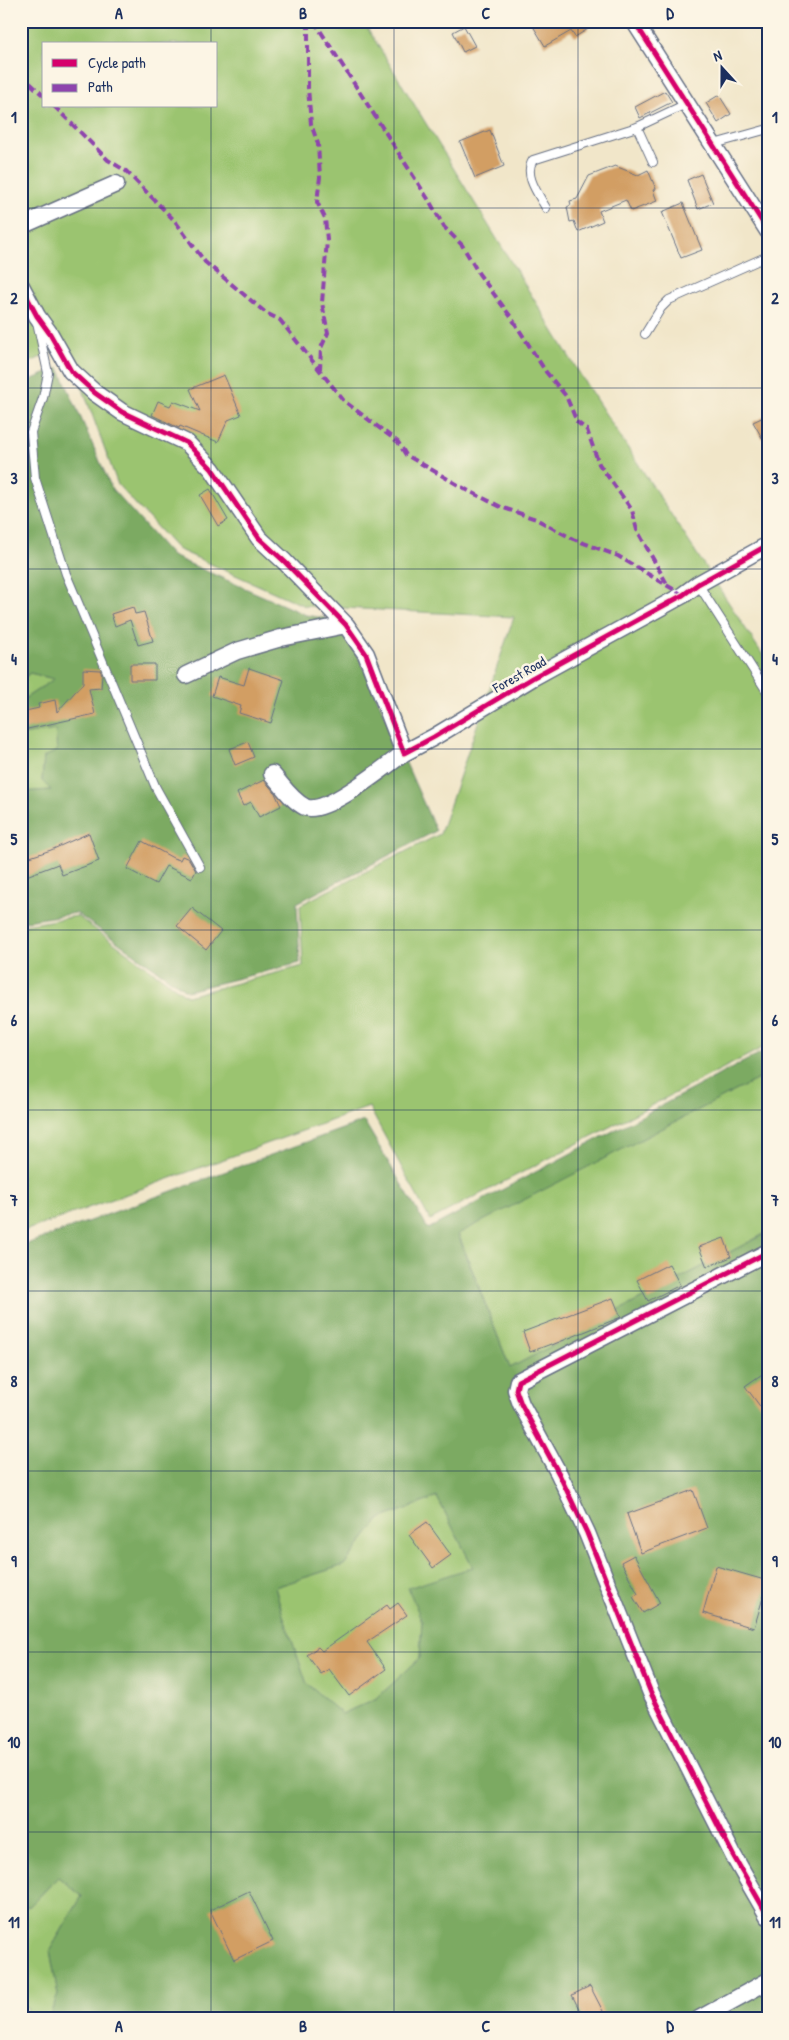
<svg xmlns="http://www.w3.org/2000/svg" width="789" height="2040" font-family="'Patrick Hand',sans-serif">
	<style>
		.green { fill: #9bc46f; stroke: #5b7a66; fill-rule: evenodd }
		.forest { fill: #7caa62; stroke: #4c6c60; fill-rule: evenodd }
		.building { fill: #d29e63 }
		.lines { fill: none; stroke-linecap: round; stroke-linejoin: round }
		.lane-casing { stroke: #666f83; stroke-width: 10 }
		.street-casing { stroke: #666f83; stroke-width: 19 }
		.lane { stroke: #fff; stroke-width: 8 }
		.street { stroke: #fff; stroke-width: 16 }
		.quiet { stroke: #8e44ad; stroke-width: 4; stroke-dasharray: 8 4; stroke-linecap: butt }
		.cycleway-casing { stroke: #fcf5e5; stroke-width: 8 }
		.cycleway { stroke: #d6006c; stroke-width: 5 }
		.grid { fill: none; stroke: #1b2f5e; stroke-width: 1; stroke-opacity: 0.55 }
		.labels { text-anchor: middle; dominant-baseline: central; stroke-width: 5; stroke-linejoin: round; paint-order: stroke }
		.street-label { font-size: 14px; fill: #1b2f5e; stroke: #fcf5e5 }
		.neatline { fill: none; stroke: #1b2f5e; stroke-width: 2 }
		.grid-label { font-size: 16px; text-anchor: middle; font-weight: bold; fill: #1b2f5e }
	</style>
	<rect width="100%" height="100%" fill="#fcf5e5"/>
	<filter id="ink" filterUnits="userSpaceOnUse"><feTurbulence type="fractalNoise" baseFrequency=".02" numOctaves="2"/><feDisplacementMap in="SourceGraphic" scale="10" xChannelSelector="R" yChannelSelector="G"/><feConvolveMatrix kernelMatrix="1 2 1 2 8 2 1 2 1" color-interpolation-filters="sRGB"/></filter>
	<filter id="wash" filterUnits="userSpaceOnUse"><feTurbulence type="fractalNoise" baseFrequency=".0096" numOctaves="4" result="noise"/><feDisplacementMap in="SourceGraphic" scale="20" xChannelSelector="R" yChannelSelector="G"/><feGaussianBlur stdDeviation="1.12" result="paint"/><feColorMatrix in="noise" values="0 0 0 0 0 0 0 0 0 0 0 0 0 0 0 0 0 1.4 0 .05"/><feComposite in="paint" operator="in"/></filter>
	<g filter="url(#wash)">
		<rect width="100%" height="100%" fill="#f1e6c9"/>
		<path class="green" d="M21 21H363L586 384 768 663V1045L430 1220 369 1107 21 1232V926L77 916 187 996 303 966 300 905 440 834 514 617 305 606 177 549 118 485 67 346 21 366ZM44 44H216V106H44Z
			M30 673 54 679 21 701V680Z
			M56 730 57 751 44 757 42 781 52 790 21 792V735Z
			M768 1074V1232L510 1368 458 1233Z
			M437 1497 473 1567 422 1621 420 1658 377 1698 342 1714 307 1684 283 1615 275 1587 344 1565 380 1519Z
			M58 1877 82 1896 50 1950 58 1995 48 2019H21L28 2008 21 2005V1907L30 1906Z"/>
		<path class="forest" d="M59 368 112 489 172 556 306 615 330 619 359 657 436 831 297 903 300 963 187 991 76 913 21 922V792L51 790 42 781 44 757 57 751 55 730 21 735V701L54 679 30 673 21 680V384Z
			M768 1049V1074L458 1234 510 1368 768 1232V2019H48L58 1995 50 1950 82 1896 58 1877 30 1906 21 1907V1246L364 1121 428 1229ZM437 1497 473 1567 408 1588 422 1621 420 1658 377 1698 342 1714 307 1684 283 1615 275 1587 344 1565 380 1519Z"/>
		<g id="blocks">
			<path class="building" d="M530 21H585L584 22 588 29 575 37 571 31 545 46Z
				M464 26 475 46 463 52 453 32Z
				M665 91 672 102 640 118 635 107Z
				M719 95 731 114 718 123 706 103Z
				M490 130 504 166 475 178 460 142Z
				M615 166 638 175 648 170 656 189 653 190 657 201 631 211 626 200 599 211 603 221 578 232 574 221 570 222 567 207 571 205 570 201 577 199 589 176Z
				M701 174 713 203 698 209 687 180Z
				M683 203 702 250 681 258 662 212Z
				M224 375 241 415 228 420 218 442 180 426 179 428 152 415 158 401 170 406 173 401 200 411 190 389Z
				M768 415V448L753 422Z
				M210 489 228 520 218 526 200 495Z
				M133 607 135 614 144 612 153 641 138 645 130 620 115 626 111 614Z
				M130 664H155V680H130Z
				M249 668 284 680 271 723 239 713 241 706 212 696 218 677 244 685Z
				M83 669 100 670 102 674 101 688 89 689 95 714 23 730 21 712 39 708 38 704 55 700 57 712 83 683Z
				M248 742 254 757 235 765 229 749Z
				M264 780 275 793 281 806 259 817 251 802 243 806 237 793Z
				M89 833 99 861 62 875 58 864 21 878V860L51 850Z
				M142 841 173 858 180 860 182 856 189 859 196 871 192 878 166 866 156 884 127 869Z
				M192 908 221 931 206 950 177 926Z
				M724 1238 731 1257 707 1267 699 1247Z
				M669 1264 680 1285 648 1301 637 1280Z
				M613 1298 621 1317 552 1345 551 1344 530 1352 523 1332Z
				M768 1370V1417L745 1386Z
				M693 1490 707 1528 641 1553 627 1514Z
				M427 1522 451 1555 433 1568 409 1535Z
				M634 1555 660 1603 643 1613 633 1597 638 1594 621 1562Z
				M716 1566 768 1581 754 1628 703 1613Z
				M398 1603 407 1615 367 1642 386 1669 349 1696 329 1669 321 1674 307 1655 318 1647 322 1651 387 1605 390 1609Z
				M249 1891 273 1941 234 1960 210 1910Z
				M590 1986 607 2019H584L572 1995Z"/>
		</g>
	</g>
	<g filter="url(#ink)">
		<use href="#blocks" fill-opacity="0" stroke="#666f83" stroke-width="1"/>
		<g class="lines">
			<g class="lane-casing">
				<path id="lane" d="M637 127 653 162
					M714 144 768 129
					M546 208C539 195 523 175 533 160L637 127 686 104
					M37 322 48 373 43 398 31 432 35 478 66 574 156 788 200 867
					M645 334 661 308 669 300 768 256
					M698 584 768 693"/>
			</g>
			<g class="street-casing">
				<path id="street" d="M634 21 768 231
					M21 226 116 184
					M21 286 37 316 50 334 71 371 95 393 122 412 187 443 212 469 259 538 285 562 346 625 366 654 404 753 434 737 532 678 683 595 698 584 768 545
					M186 675 237 651 281 638 346 625
					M272 774C282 785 291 800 305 807 325 816 386 766 404 753
					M768 1252 518 1381 516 1390 521 1404 559 1474 587 1533 651 1693 733 1855 768 1916
					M699 2019 768 1981"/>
			</g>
			<use href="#lane" class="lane"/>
			<use href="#street" class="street"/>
			<path class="quiet" d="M308 21V88L311 124 318 144 320 177 317 202 325 218 327 240 322 303 328 333 321 348 320 369
				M314 21 430 202 444 227 462 245 479 274 511 317 546 372 566 396 577 422 587 430 599 464 632 510 637 530 667 584
				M21 75 44 96
				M54 106 108 160 126 171 175 221 205 262 266 313 280 320 344 401 398 442 406 455 467 490 501 507 536 519 573 539 618 556 683 595"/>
			<g class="cycleway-casing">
				<path id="cycleway" d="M634 21 768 231
					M21 286 37 316 50 334 71 371 95 393 122 412 187 443 212 469 259 538 285 562 346 625 366 654 404 753 434 737 532 678 683 595 698 584 768 545
					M768 1252 518 1381 516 1390 521 1404 559 1474 587 1533 651 1693 733 1855 768 1916"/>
			</g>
			<use href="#cycleway" class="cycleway"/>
		</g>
	</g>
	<path class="grid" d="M211 21V44M394 21V2019M578 21V2019M211 106V2019M21 208H768M21 388H768M21 569H768M21 749H768M21 930H768M21 1110H768M21 1291H768M21 1471H768M21 1652H768M21 1832H768"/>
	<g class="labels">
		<g class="street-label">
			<text transform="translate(519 674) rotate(-30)">Forest Road</text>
		</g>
	</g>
	<rect width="789" height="2040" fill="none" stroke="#fcf5e5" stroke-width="55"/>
	<rect x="42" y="42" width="175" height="65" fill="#fcf5e5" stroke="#a2a6af"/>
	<rect x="52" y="59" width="25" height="8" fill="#d6006c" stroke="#a2a6af"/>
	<text x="88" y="68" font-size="15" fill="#1b2f5e">Cycle path</text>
	<rect x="52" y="84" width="25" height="8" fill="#8e44ad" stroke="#a2a6af"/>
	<text x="88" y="92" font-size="15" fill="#1b2f5e">Path</text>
	<g transform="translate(722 68) rotate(339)" stroke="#fcf5e5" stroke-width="4" paint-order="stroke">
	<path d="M0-4L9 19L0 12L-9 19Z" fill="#1b2f5e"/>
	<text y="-8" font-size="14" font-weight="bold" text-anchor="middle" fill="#1b2f5e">N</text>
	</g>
	<rect x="28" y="28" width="734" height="1984" class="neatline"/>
	<g class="grid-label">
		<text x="119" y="19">A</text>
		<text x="303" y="19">B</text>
		<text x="486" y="19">C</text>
		<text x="670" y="19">D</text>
		<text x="14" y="123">1</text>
		<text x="775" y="123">1</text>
		<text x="14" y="304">2</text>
		<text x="775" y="304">2</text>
		<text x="14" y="484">3</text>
		<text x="775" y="484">3</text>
		<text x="14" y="665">4</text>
		<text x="775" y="665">4</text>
		<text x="14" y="845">5</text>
		<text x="775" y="845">5</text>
		<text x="14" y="1026">6</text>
		<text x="775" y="1026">6</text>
		<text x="14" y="1206">7</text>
		<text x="775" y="1206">7</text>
		<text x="14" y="1387">8</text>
		<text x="775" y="1387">8</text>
		<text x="14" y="1567">9</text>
		<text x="775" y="1567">9</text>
		<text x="14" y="1748">10</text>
		<text x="775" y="1748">10</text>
		<text x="14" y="1928">11</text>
		<text x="775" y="1928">11</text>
		<text x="119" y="2032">A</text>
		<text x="303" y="2032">B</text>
		<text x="486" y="2032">C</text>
		<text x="670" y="2032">D</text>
	</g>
</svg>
